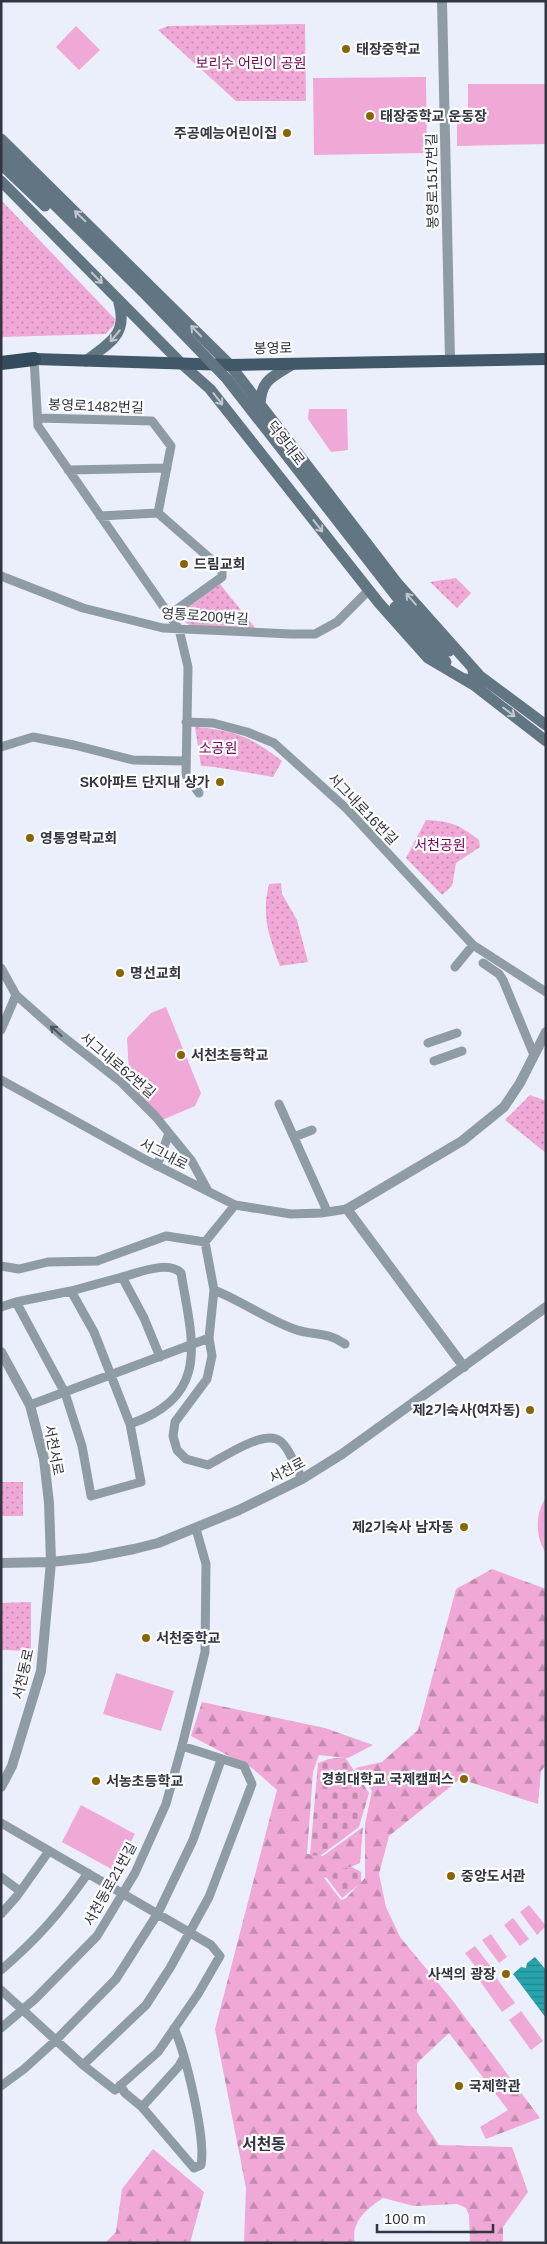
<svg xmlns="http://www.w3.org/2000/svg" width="547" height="2244" font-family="Arial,'Noto Sans KR',sans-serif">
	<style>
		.grass { fill: #f0a8d6 }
		.forest { fill: url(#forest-firs) }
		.cemetery { fill: url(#cemetery-stones) }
		.park { fill: url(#park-dots) }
		.water { fill: url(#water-rules) }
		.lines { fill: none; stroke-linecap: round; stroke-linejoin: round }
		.minor { stroke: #8f9ca5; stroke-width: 9 }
		.tertiary { stroke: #8f9ca5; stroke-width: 10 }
		.secondary { stroke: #617582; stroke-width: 11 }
		.primary { stroke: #415868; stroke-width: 12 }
		.trunk { stroke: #334c5d; stroke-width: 14 }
		.secondary-bridge { stroke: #617582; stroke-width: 11 }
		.oneway { stroke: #bfc7cc }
		.oneway2 { stroke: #4e5460 }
		.poi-dot { fill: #886501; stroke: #fdfdfd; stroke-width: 2 }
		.labels { text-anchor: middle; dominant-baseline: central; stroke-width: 4.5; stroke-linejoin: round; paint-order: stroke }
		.poi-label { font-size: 14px; font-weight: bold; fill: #323542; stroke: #fdfdfd; text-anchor: start }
		.park-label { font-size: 14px; fill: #75065a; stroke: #fdfdfd }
		.street-label { font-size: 14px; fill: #323542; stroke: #fdfdfd }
		.quarter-label { font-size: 16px; font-weight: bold; fill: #323542; stroke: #fdfdfd }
	</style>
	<defs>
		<pattern id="forest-firs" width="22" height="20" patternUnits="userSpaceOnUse" patternTransform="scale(1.25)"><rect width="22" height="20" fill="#f0a8d6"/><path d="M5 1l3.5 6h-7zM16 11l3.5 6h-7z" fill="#c38aaf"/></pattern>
		<pattern id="cemetery-stones" width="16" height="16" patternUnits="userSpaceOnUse" patternTransform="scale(1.25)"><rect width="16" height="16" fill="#f0a8d6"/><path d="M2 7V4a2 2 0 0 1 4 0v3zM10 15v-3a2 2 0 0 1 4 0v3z" fill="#c38aaf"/></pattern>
		<pattern id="park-dots" width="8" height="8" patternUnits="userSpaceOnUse" patternTransform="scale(1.25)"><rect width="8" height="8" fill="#f0a8d6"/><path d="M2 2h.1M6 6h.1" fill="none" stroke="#c38aaf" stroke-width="1.8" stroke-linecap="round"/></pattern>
		<pattern id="water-rules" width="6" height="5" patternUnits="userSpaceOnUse" patternTransform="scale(1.25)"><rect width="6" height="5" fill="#27a4ae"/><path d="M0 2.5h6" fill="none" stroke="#22868f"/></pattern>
	</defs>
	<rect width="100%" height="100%" fill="#ebeffc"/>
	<path class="grass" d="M76 26 100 50 79 70 56 47Z
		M426 77 427 153 314 155 313 78Z
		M468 84H546V144L457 146V122L468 113Z
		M309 409H347L348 450 331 452 308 419Z
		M166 1007 201 1093 195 1106 160 1121 137 1097 129 1072 127 1038 151 1013Z
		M546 1497V1553C535 1537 535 1514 546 1497Z
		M116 1673 174 1691 161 1731 103 1714Z
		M81 1805 135 1834 115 1871 62 1842Z
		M529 1905 546 1926 537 1935 520 1912Z
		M513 1918 529 1939 520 1946 504 1925Z
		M491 1934 507 1957 499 1963 482 1940Z
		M475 1946 491 1967 481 1974 465 1953Z
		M492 1972 515 2003 502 2012 480 1981Z
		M521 2011 543 2041 531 2050 509 2020Z"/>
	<path class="forest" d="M492 1569 546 1589V1765L541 1771 538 1804 460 1779 389 1836 379 1874 386 1907 400 1937 453 2001 540 2118 486 2139 480 2127 508 2110 449 2033 417 2063V2112L439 2145 512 2147 528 2192 503 2227V2243H470L469 2215 466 2208 457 2204 414 2206 383 2198C368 2208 350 2222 355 2243H244L246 2188 215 2029 277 1790 252 1768 191 1736 202 1702 325 1728 373 1745 348 1758 319 1755 313 1772 307 1854 323 1856 363 1827 360 1863 324 1878 341 1900 346 1898 365 1878V1824L372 1791 355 1768 382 1762 418 1730 456 1589Z
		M153 2149 204 2192 190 2243H105L116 2232 122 2189Z"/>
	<path class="cemetery" d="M345 1757 369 1793 359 1827 320 1856 310 1855 318 1763 329 1759Z
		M352 1867 361 1872V1883L342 1898 326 1877 344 1868Z"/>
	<path class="park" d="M305 24 306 101H236L158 30 168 26Z
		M1 200 115 319 114 325 106 334 1 337Z
		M456 578 471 593 457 608 430 582Z
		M220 584 256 629 192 627 181 619 182 609Z
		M195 727C233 730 252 737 282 761L273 777 215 767 201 766Z
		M426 820C451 821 460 825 479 840L480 847 456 863 452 886 442 895 406 858Z
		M281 883 282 894 297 920 308 962 280 966C269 936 261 916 269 884Z
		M530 1095 546 1101V1153L505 1120Z
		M1 1482H23V1516H1Z
		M31 1602V1651L1 1650V1603Z"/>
	<path class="water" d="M535 1957 546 1970V2018L513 1974 521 1967 526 1968 527 1963Z"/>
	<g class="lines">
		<path class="minor" d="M34 359 38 426 179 629 188 667 186 775 199 793
			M38 418 152 421 171 446 158 513
			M68 470 167 468
			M158 513 222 569V577L169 615
			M100 516 158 513
			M1 576 83 608 163 628 291 634H315L337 622 369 590
			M186 722 213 723 247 732 274 743 347 809 473 945 546 992
			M1 747 33 737 74 745 133 760 185 761
			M483 963 499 974 503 980 534 1055
			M455 967 473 945
			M1 968 16 995 1 1030
			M16 995 61 1035 121 1082 156 1117 191 1160 208 1191
			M428 1043 457 1033
			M434 1061 462 1051
			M1 1080 144 1159 235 1205 291 1214 321 1213 347 1209
			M279 1104 327 1211
			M294 1137 312 1130
			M157 1166 169 1133
			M235 1205 205 1242 214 1290 209 1338 212 1356 207 1379 175 1422 173 1436 177 1450 186 1459 208 1465C224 1457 264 1429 280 1441 288 1446 297 1469 302 1479
			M1 1266 19 1269 48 1262 97 1261 166 1236 205 1242
			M122 1277C139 1273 167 1260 181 1273 192 1340 212 1396 130 1424L94 1332 71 1291 122 1277 144 1318 160 1357
			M214 1290C242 1301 266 1319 294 1329 313 1336 327 1331 345 1344
			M71 1291 16 1302 65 1393 82 1446 91 1496 141 1482 130 1424
			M1 1307 16 1302
			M30 1405 209 1338
			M1 1823 211 1945 220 1956 198 1994 158 2052 115 2090 83 2065 1 1990
			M1 1877 20 1891
			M1 1914 17 1896 49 1851
			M1 1970C37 1939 61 1912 88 1873
			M1 2028 35 1999 97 1936 135 1873 166 1804 182 1746 205 1652 206 1564 196 1529
			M83 2065 146 2005 170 1968 209 1897 252 1784 244 1766 182 1746
			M120 2085 125 2093 142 2107 194 2168 201 2165C206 2138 186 2055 174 2028
			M1 2086 24 2069 55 2041 116 1979 158 1913 193 1840 221 1760
			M142 2107 179 2066 184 2057"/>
		<path class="tertiary" d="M442 1 450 360
			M1 1352 30 1405 44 1459 49 1503 51 1562 41 1671 12 1766 1 1787
			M464 1367 347 1209 462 1141 504 1107 520 1083 546 1032
			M1 1563 51 1562 88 1558 134 1549 158 1543 239 1510 302 1479 342 1454 546 1307"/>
		<path class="secondary" d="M1 139 230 365 398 584 479 675
			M1 181 183 365 210 389 379 603 428 658 472 684
			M86 361C109 343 128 335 119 303
			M260 405C261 379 273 377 293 364
			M400 601 449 651
			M395 607 446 662
			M473 671 546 725
			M466 679 546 741"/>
		<path class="primary" d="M34 359 230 365 546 359"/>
		<path class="trunk" d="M1 363 34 359"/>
		<path class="secondary-bridge" d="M1 152 143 292 227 379 400 601
			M1 164 45 206"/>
	</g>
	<defs><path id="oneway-shaft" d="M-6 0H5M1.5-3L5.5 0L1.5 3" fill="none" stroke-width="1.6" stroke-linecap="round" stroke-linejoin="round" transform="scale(1.25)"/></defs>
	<g class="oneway">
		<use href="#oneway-shaft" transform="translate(80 216) rotate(-136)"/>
		<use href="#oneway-shaft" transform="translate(97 278) rotate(46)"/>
		<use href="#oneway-shaft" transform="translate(196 331) rotate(-134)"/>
		<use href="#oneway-shaft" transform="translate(115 336) rotate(130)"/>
		<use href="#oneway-shaft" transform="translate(218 399) rotate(52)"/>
		<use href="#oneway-shaft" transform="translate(318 526) rotate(52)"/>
		<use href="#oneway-shaft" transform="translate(411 599) rotate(-131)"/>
		<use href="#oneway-shaft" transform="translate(509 712) rotate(37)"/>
	</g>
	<use class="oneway2" href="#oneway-shaft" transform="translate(56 1031) rotate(-138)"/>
	<g class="poi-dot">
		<circle cx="346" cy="49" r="5"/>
		<circle cx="370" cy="116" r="5"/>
		<circle cx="287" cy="133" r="5"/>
		<circle cx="184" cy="564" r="5"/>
		<circle cx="220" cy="782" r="5"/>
		<circle cx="30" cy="838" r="5"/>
		<circle cx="120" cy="973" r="5"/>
		<circle cx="181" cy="1055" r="5"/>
		<circle cx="530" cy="1410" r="5"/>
		<circle cx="464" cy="1527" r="5"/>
		<circle cx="146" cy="1638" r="5"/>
		<circle cx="464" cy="1779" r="5"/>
		<circle cx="96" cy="1781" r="5"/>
		<circle cx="451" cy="1876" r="5"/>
		<circle cx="506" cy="1974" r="5"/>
		<circle cx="459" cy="2086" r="5"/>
	</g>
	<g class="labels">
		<g class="poi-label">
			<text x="356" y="49">태장중학교</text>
			<text x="380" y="116">태장중학교 운동장</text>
			<text x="277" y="133" text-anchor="end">주공예능어린이집</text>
			<text x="194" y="564">드림교회</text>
			<text x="210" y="782" text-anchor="end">SK아파트 단지내 상가</text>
			<text x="40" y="838">영통영락교회</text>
			<text x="130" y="973">명선교회</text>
			<text x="191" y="1055">서천초등학교</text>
			<text x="520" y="1410" text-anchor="end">제2기숙사(여자동)</text>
			<text x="454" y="1527" text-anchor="end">제2기숙사 남자동</text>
			<text x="156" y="1638">서천중학교</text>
			<text x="454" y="1779" text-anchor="end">경희대학교 국제캠퍼스</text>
			<text x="106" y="1781">서농초등학교</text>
			<text x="461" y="1876">중앙도서관</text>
			<text x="496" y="1974" text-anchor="end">사색의 광장</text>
			<text x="469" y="2086">국제학관</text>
		</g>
		<g class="park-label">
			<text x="251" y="63">보리수 어린이 공원</text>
			<text x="218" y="748">소공원</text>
			<text x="440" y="845">서천공원</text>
		</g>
		<g class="street-label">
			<text transform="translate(432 181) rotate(-91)">봉영로1517번길</text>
			<text transform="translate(273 348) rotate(-1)">봉영로</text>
			<text transform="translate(96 406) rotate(2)">봉영로1482번길</text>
			<text transform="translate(286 443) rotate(52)">덕영대로</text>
			<text transform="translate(205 616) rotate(4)">영통로200번길</text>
			<text transform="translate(363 809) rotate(46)">서그내로16번길</text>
			<text transform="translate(118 1065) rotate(40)">서그내로62번길</text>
			<text transform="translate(164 1154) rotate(27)">서그내로</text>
			<text transform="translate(54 1450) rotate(79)">서천서로</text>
			<text transform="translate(287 1470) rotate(-28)">서천로</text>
			<text transform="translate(23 1674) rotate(-77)">서천동로</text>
			<text transform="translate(110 1884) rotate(-61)">서천동로21번길</text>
		</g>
		<g class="quarter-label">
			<text x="264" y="2144">서천동</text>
		</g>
	</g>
	<rect width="547" height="2244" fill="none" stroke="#323542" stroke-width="5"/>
	<path d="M377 2224v8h116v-8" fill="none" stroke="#323542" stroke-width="2.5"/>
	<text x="384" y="2224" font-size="15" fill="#323542" stroke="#fdfdfd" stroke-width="4" paint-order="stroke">100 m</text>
</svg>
